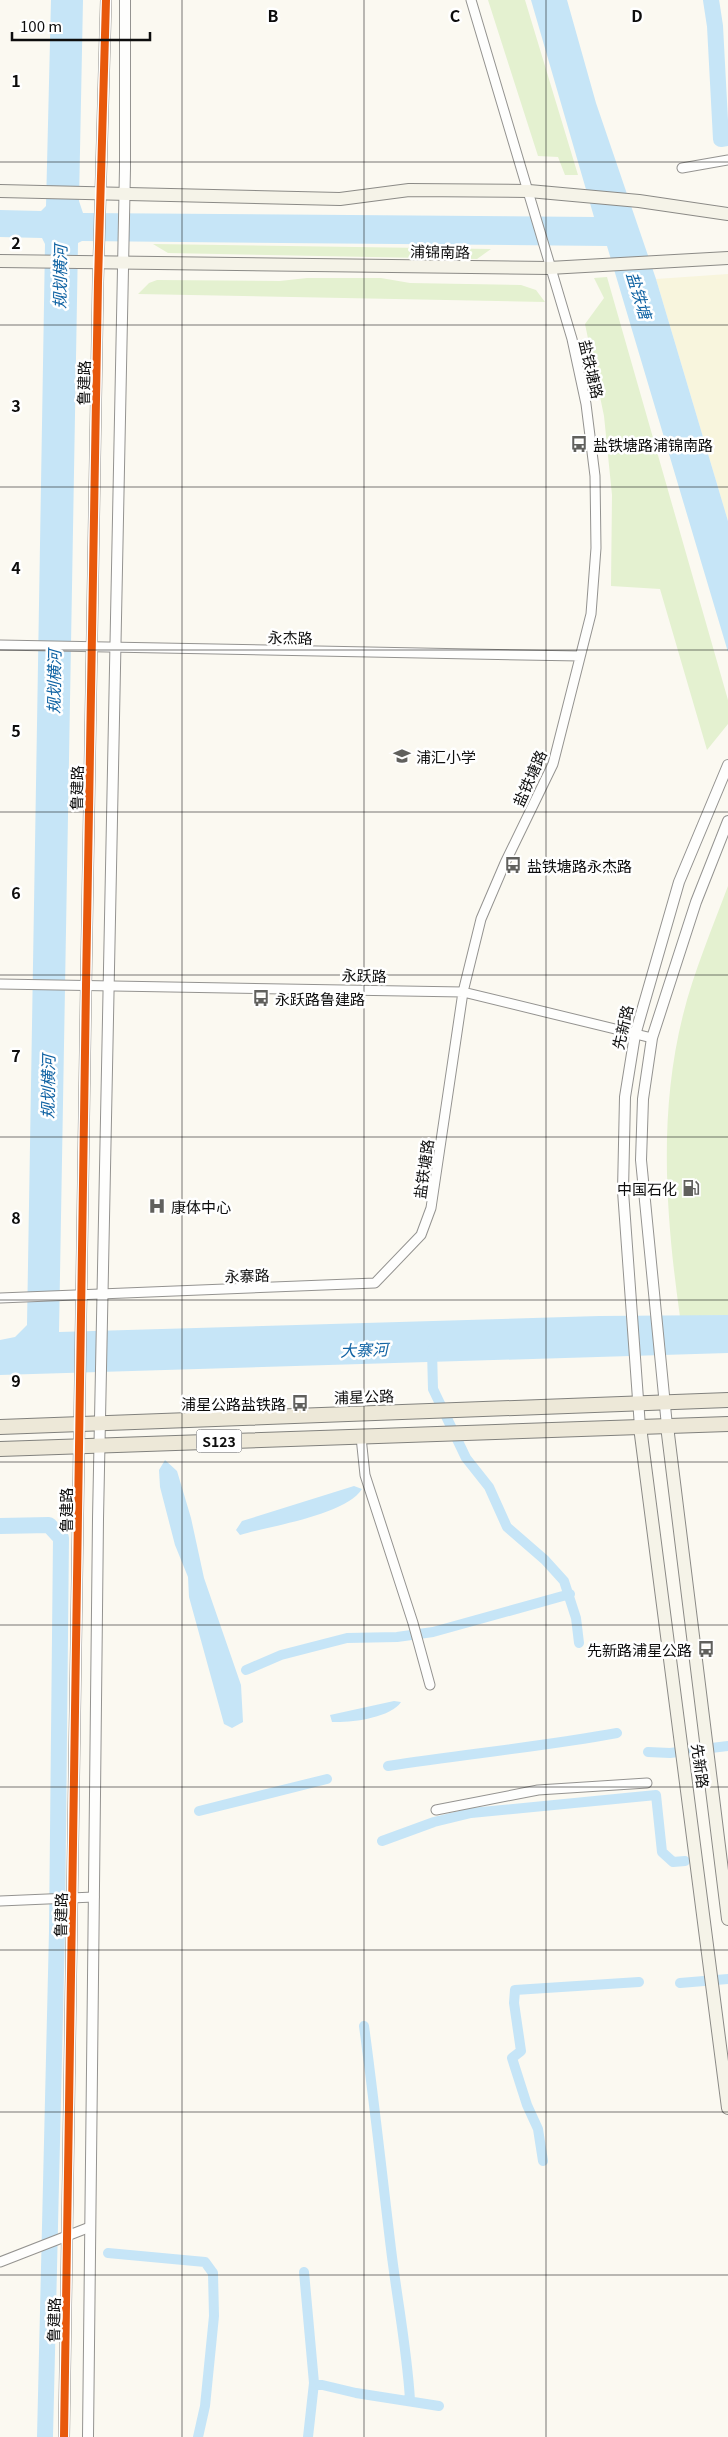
<svg xmlns="http://www.w3.org/2000/svg" width="728" height="2437" font-family="Georgia,'Noto Sans SC',serif">
	<style>
		.farmland { fill: #f8f5dd }
		.green { fill: #e4f1d0 }
		.water { fill: #c6e5f7 }
		.lines { fill: none; stroke-linecap: round; stroke-linejoin: round }
		.canal { stroke: #c6e5f7; stroke-width: 10 }
		.river { stroke: #c6e5f7; stroke-width: 16 }
		.minor-casing { stroke: #949390; stroke-width: 11 }
		.tertiary-casing { stroke: #949390; stroke-width: 12 }
		.secondary-casing { stroke: #8b8a86; stroke-width: 14 }
		.primary-casing { stroke: #81817d; stroke-width: 16 }
		.minor { stroke: #fefefd; stroke-width: 9 }
		.tertiary { stroke: #fefefd; stroke-width: 10 }
		.secondary { stroke: #f5f3e8; stroke-width: 12 }
		.primary { stroke: #ede8d8; stroke-width: 14 }
		.cycleway-casing { stroke: #fff; stroke-width: 11 }
		.cycleway { stroke: #e8590c; stroke-width: 8 }
		.grid { fill: none; stroke: #0d0d0d; stroke-width: 1; stroke-opacity: 0.55 }
		.labels { text-anchor: middle; dominant-baseline: central; stroke-width: 5; stroke-linejoin: round; paint-order: stroke }
		.shield { fill: #fff; stroke: #565656; stroke-width: 1 }
		.shield-label { font-size: 14px; font-weight: bold; fill: #0d0d0d }
		.street-label { font-size: 15px; fill: #0d0d0d; stroke: #fff }
		.poi-label { font-size: 15px; fill: #0d0d0d; stroke: #fff; text-anchor: start }
		.water-label { font-size: 16px; font-style: italic; fill: #1164a4; stroke: #fff }
		.grid-label { font-size: 16px; text-anchor: middle; font-weight: bold; fill: #0d0d0d; stroke: #fff; stroke-width: 5; stroke-linejoin: round; paint-order: stroke }
	</style>
	<rect width="100%" height="100%" fill="#fbf9f1"/>
	<path class="farmland" d="M728 274V521L656 279Z"/>
	<path class="green" d="M488 0H525L578 175H565L558 157 538 156Z
		M153 244 491 249 477 259 168 253Z
		M607 277 728 700V724L707 750 660 589 611 586 612 495 604 416 585 324 604 298 594 278Z
		M307 278H381L410 283 521 285 536 290 545 302 138 294 149 283 157 280 280 281Z
		M728 886V1315L680 1317C666 1217 658 1114 683 1015 694 971 712 929 728 886Z"/>
	<path class="water" d="M51 0H83L79 201 83 213 594 217 531 0H567L596 103 656 279 728 521V652L607 246 82 241 78 243 59 1332 599 1316 728 1315V1353L0 1375V1340L15 1337 27 1325 45 244 42 238 0 237V210L41 211 46 206Z
		M165 1460 177 1471 191 1518 204 1578 241 1685 243 1722 232 1728 224 1724 189 1597 188 1577 175 1545 160 1487 159 1470Z
		M354 1486 362 1489C346 1515 270 1526 240 1535L236 1530 242 1521Z
		M394 1701 401 1702C391 1718 349 1723 332 1722L330 1715Z"/>
	<g class="lines">
		<path class="canal" d="M432 1350 433 1389 466 1458 489 1487 507 1527 545 1560 564 1581 576 1618 579 1643
			M246 1670 281 1655 347 1638 397 1637 433 1632 570 1594
			M648 1752 670 1753 728 1746
			M388 1766C464 1754 541 1747 617 1733
			M199 1811 327 1779
			M382 1841 434 1822 471 1813 656 1795 662 1852 673 1862 685 1861
			M680 1983 728 1979
			M364 2026C374 2100 382 2174 391 2249 397 2299 407 2349 410 2400
			M543 2161 538 2129 527 2105 512 2058 521 2051 514 2003 515 1990 639 1982
			M108 2253 205 2262 213 2273 214 2316 205 2406 198 2437
			M304 2272 314 2383 308 2437
			M314 2383 356 2393 439 2406"/>
		<path class="river" d="M711 0 715 26 721 139 728 138
			M0 1526 49 1525 61 1538 57 1931 45 2437"/>
		<g class="minor-casing">
			<path id="minor" d="M682 168 728 160
				M0 645 580 656
				M0 984 463 992 652 1038
				M0 1298 375 1283 421 1235 431 1208 463 992 481 919 505 863 553 764 591 614 596 548 595 476 586 404 572 339 471 0
				M361 1437 365 1475 413 1623 430 1685
				M436 1810 538 1790 647 1783
				M0 1901 94 1897
				M0 2262 90 2227"/>
		</g>
		<g class="tertiary-casing">
			<path id="tertiary" d="M667 1426 641 1160 643 1099 652 1038 696 902 728 821
				M640 1427 623 1191 625 1097 635 1035 679 882 728 765
				M64 2437 86 986 98 282 106 0
				M88 2437 98 1519 125 168V0"/>
		</g>
		<g class="secondary-casing">
			<path id="secondary" d="M0 191 340 199 409 190 529 191 639 201 728 214
				M0 261 549 268 728 258
				M667 1426 728 1919
				M640 1427 728 2108"/>
		</g>
		<g class="primary-casing">
			<path id="primary" d="M0 1427 728 1400
				M0 1449 728 1424"/>
		</g>
		<use href="#minor" class="minor"/>
		<use href="#tertiary" class="tertiary"/>
		<use href="#secondary" class="secondary"/>
		<use href="#primary" class="primary"/>
		<g class="cycleway-casing">
			<path id="cycleway" d="M64 2437 86 986 98 282 106 0"/>
		</g>
		<use href="#cycleway" class="cycleway"/>
	</g>
	<path class="grid" d="M182 0V2437M364 0V2437M546 0V2437M0 162H728M0 325H728M0 487H728M0 650H728M0 812H728M0 975H728M0 1137H728M0 1300H728M0 1462H728M0 1625H728M0 1787H728M0 1950H728M0 2112H728M0 2275H728"/>
	<defs>
		<g id="bus-bare" transform="scale(1.35)"><path d="M-5-6H5V4H4V6H2V4H-2V6H-4V4H-5ZM-3.5-4V0h7V-4ZM-3.5 1.2v1.5H-2V1.2ZM2 1.2v1.5H3.5V1.2Z" fill="#60605d" stroke="#fff" stroke-width="2.5" paint-order="stroke"/></g>
		<g id="school-bare" transform="scale(1.35)"><path d="M0-5L7-2L0 1L-7-2ZM-4 1L0 2.5L4 1V4Q0 6-4 4Z" fill="#60605d" stroke="#fff" stroke-width="2.5" paint-order="stroke"/></g>
		<g id="fuel-bare" transform="scale(1.35)"><path d="M-5.5-6h7V0h2V4h1.3V-2.5L3-4.5l.8-.8L6-3V5H2.5V1h-1V6h-7ZM-4.2-4.7v3.2H.2V-4.7Z" fill="#60605d" stroke="#fff" stroke-width="2.5" paint-order="stroke"/></g>
		<g id="hospital-bare" transform="scale(1.35)"><path d="M-5-5h3v3.5h4V-5h3V5h-3V1.5h-4V5h-3Z" fill="#60605d" stroke="#fff" stroke-width="2.5" paint-order="stroke"/></g>
	</defs>
	<g fill-rule="evenodd">
		<use href="#bus-bare" x="579" y="444"/>
		<use href="#school-bare" x="402" y="756"/>
		<use href="#bus-bare" x="513" y="865"/>
		<use href="#bus-bare" x="261" y="998"/>
		<use href="#fuel-bare" x="691" y="1188"/>
		<use href="#hospital-bare" x="157" y="1206"/>
		<use href="#bus-bare" x="300" y="1403"/>
		<use href="#bus-bare" x="706" y="1649"/>
	</g>
	<g class="labels">
		<rect class="shield" x="196.5" y="1429.5" width="45" height="23" rx="4"/>
		<g class="shield-label">
			<text x="219" y="1441">S123</text>
		</g>
		<g class="street-label">
			<text transform="translate(440 251) rotate(1)">浦锦南路</text>
			<text transform="translate(592 369) rotate(77)">盐铁塘路</text>
			<text transform="translate(83 383) rotate(-89)">鲁建路</text>
			<text transform="translate(290 637) rotate(1)">永杰路</text>
			<text transform="translate(529 778) rotate(-66)">盐铁塘路</text>
			<text transform="translate(76 788) rotate(-89)">鲁建路</text>
			<text transform="translate(364 975) rotate(1)">永跃路</text>
			<text transform="translate(622 1027) rotate(-77)">先新路</text>
			<text transform="translate(423 1169) rotate(-82)">盐铁塘路</text>
			<text transform="translate(247 1275) rotate(-2)">永寨路</text>
			<text transform="translate(364 1396) rotate(-2)">浦星公路</text>
			<text transform="translate(65 1510) rotate(-90)">鲁建路</text>
			<text transform="translate(701 1766) rotate(82)">先新路</text>
			<text transform="translate(60 1915) rotate(-89)">鲁建路</text>
			<text transform="translate(53 2320) rotate(-89)">鲁建路</text>
		</g>
		<g class="poi-label">
			<text x="593" y="444">盐铁塘路浦锦南路</text>
			<text x="416" y="756">浦汇小学</text>
			<text x="527" y="865">盐铁塘路永杰路</text>
			<text x="275" y="998">永跃路鲁建路</text>
			<text x="677" y="1188" text-anchor="end">中国石化</text>
			<text x="171" y="1206">康体中心</text>
			<text x="286" y="1403" text-anchor="end">浦星公路盐铁路</text>
			<text x="692" y="1649" text-anchor="end">先新路浦星公路</text>
		</g>
		<g class="water-label">
			<text transform="translate(59 277) rotate(-89)">规划横河</text>
			<text transform="translate(640 295) rotate(73)">盐铁塘</text>
			<text transform="translate(53 682) rotate(-89)">规划横河</text>
			<text transform="translate(47 1087) rotate(-89)">规划横河</text>
			<text transform="translate(364 1349) rotate(-2)">大寨河</text>
		</g>
	</g>
	<g class="grid-label">
		<text x="273" y="22">B</text>
		<text x="455" y="22">C</text>
		<text x="637" y="22">D</text>
		<text x="16" y="87">1</text>
		<text x="16" y="249">2</text>
		<text x="16" y="412">3</text>
		<text x="16" y="574">4</text>
		<text x="16" y="737">5</text>
		<text x="16" y="899">6</text>
		<text x="16" y="1062">7</text>
		<text x="16" y="1224">8</text>
		<text x="16" y="1387">9</text>
	</g>
	<path d="M12 32v8h138v-8" fill="none" stroke="#0d0d0d" stroke-width="2.5"/>
	<text x="20" y="32" font-size="15" fill="#0d0d0d" stroke="#ffffff" stroke-width="4" paint-order="stroke">100 m</text>
</svg>
